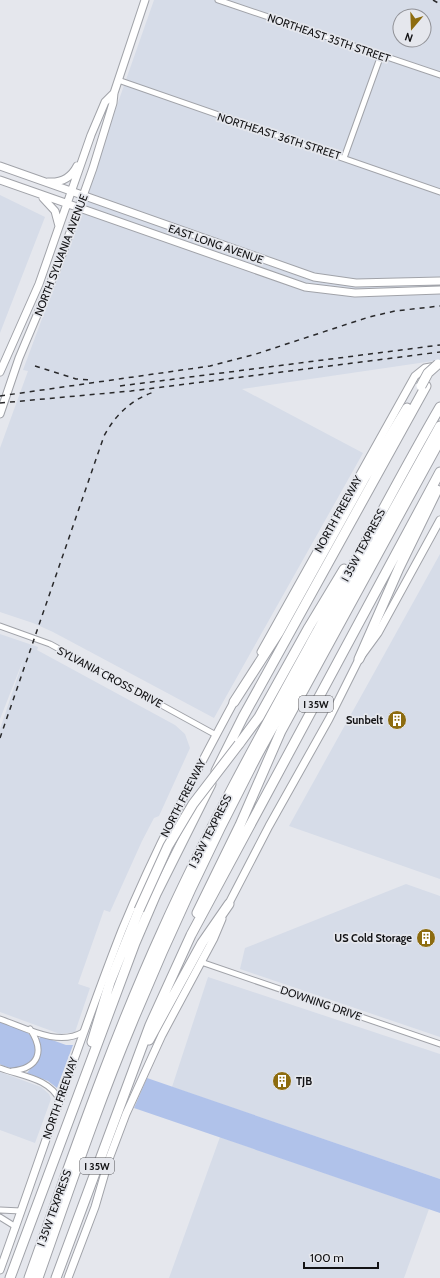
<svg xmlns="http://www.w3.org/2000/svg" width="440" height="1278" font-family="Cabin,sans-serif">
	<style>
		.built { fill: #d6dce8; fill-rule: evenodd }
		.green { fill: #b0c2ea }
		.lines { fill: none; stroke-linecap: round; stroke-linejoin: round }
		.street-casing { stroke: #a1a3a9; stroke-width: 7 }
		.secondary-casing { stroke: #a1a3a9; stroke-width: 9 }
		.highway-casing { stroke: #a1a3a9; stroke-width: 11 }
		.street { stroke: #fff; stroke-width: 5 }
		.secondary { stroke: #fff; stroke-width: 7 }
		.highway { stroke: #fff; stroke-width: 9 }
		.rail { stroke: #29292b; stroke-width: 1.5; stroke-dasharray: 5 5; stroke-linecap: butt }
		.highway-bridge-casing { stroke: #a1a3a9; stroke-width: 11; stroke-linecap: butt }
		.highway-bridge { stroke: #fff; stroke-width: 9 }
		.labels { text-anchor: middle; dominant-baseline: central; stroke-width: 3.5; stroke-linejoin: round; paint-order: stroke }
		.shield { fill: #e5e7ed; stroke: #525356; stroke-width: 1 }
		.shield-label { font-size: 10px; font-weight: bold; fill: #131315 }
		.street-label { font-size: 11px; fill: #131315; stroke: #e5e7ed }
		.poi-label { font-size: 11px; font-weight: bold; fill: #131315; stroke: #e5e7ed; text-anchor: end }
	</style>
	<rect width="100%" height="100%" fill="#e5e7ed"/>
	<path class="built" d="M154 0H440V360L242 389 363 453 214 718 53 632 33 623 0 612V448L28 371 23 370 90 189 115 111ZM400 16H424V40H400Z
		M0 195 45 217 0 333Z
		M440 554V879L289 826Z
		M0 634 38 647 37 650 175 725 185 734 190 748 159 816 154 818 142 841 110 912 104 910 78 984 90 988 75 1032 60 1034 0 1012V729L24 658 0 719Z
		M406 884 440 896V1037L240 969 245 948Z
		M208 977 440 1054V1179L172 1087Z
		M0 1072 41 1087 49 1094 51 1099 35 1143 0 1130Z
		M220 1137 429 1209 404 1278H169Z"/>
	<path class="green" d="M0 1022C10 1026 24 1028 31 1036 45 1050 30 1067 15 1068 10 1069 4 1066 0 1064Z
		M41 1036 66 1045H73L57 1088 48 1081 27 1073 40 1057 41 1047 39 1039Z
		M147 1078 440 1179V1213L134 1108Z"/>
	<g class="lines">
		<g class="street-casing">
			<path id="street" d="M218 0 440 75
				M118 80 440 192
				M344 158 381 55
				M0 626 50 644 216 735
				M201 962 440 1044
				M0 1019C26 1028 58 1047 83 1032
				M0 1068C21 1076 50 1078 60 1101
				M12 1071C39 1068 45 1051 30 1029
				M0 1210 21 1211
				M0 1217 16 1227"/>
		</g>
		<g class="secondary-casing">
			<path id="secondary" d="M0 166 314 277 356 283 440 281
				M0 180 305 287 355 293 440 290
				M48 182C61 183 71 178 77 166
				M43 198 55 211 59 226
				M0 372 39 284 91 135 105 102 114 93
				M0 414 19 358 59 263 93 168 113 103 114 93 145 0
				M261 652 415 376 425 368 436 366
				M227 907 269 826 329 719 359 659 378 633 440 520
				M0 1270C41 1157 78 1042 122 930 155 850 195 774 236 698
				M68 1278 95 1207 109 1159 126 1114 162 1035 214 938 222 919"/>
		</g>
		<g class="highway-casing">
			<path id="highway" d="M359 659 399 568 437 490
				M234 702 279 632 364 479 407 408
				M239 744 259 717 309 627 344 569
				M216 771 243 717 426 386
				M197 913 240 825 281 731 440 440
				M149 1040 202 943 229 904
				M92 1042 110 982 139 910
				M10 1278 135 943 156 894 211 784
				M29 1278C71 1161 111 1043 163 929 209 827 263 730 317 632 358 557 397 481 440 407
				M38 1278C68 1193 97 1106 132 1023 170 931 212 841 259 752L440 426
				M56 1278 150 1025 191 935 440 472"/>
		</g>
		<use href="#street" class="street"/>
		<use href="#secondary" class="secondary"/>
		<use href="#highway" class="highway"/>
		<path class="rail" d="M433 0 440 4
			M35 366 76 379 93 380
			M120 386 440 345
			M0 396 210 366 256 354 369 317 395 311 440 306
			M0 403 131 391 440 352
			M0 738 104 436C115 415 132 399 154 392"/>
		<g class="highway-bridge-casing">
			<path id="highway-bridge" d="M421 386 428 373 438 364
				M139 910 168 846 193 804 239 744"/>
		</g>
		<use href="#highway-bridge" class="highway-bridge"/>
	</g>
	<defs>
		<g id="building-disc" transform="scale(1)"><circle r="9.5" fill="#8d6c0f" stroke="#e5e7ed"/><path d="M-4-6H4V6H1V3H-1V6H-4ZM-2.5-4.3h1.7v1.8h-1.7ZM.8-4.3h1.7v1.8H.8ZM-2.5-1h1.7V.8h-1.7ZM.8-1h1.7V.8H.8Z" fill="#fff"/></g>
	</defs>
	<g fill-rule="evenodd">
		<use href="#building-disc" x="397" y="720"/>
		<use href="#building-disc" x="426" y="938"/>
		<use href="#building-disc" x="282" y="1081"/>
	</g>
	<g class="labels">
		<g class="shield">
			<rect x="299" y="696" width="34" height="16" rx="3"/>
			<rect x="80" y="1158" width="34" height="16" rx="3"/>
		</g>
		<g class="shield-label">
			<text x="316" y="704">I 35W</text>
			<text x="97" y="1166">I 35W</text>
		</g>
		<g class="street-label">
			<text transform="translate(329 38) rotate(19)">NORTHEAST 35TH STREET</text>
			<text transform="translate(279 136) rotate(18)">NORTHEAST 36TH STREET</text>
			<text transform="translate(216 244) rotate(19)">EAST LONG AVENUE</text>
			<text transform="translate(61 255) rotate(-69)">NORTH SYLVANIA AVENUE</text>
			<text transform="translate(338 514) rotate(-61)">NORTH FREEWAY</text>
			<text transform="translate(363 545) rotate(-62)">I 35W TEXPRESS</text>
			<text transform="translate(110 677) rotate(28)">SYLVANIA CROSS DRIVE</text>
			<text transform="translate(183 798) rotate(-63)">NORTH FREEWAY</text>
			<text transform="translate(210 831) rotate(-63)">I 35W TEXPRESS</text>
			<text transform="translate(321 1003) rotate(19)">DOWNING DRIVE</text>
			<text transform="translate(60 1098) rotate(-71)">NORTH FREEWAY</text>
			<text transform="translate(54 1208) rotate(-70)">I 35W TEXPRESS</text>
		</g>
		<g class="poi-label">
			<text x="383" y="720">Sunbelt</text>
			<text x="412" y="938">US Cold Storage</text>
			<text x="296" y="1081" text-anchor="start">TJB</text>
		</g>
	</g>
	<g transform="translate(412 28) rotate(199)"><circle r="19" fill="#e5e7ed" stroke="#919297"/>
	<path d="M0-3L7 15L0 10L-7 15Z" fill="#8d6c0f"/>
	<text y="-6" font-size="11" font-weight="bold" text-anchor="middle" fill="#131315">N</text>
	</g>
	<path d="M304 1262v6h74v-6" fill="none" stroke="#131315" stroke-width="2"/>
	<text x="310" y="1262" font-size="12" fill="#131315" stroke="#e5e7ed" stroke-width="3" paint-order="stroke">100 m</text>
</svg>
